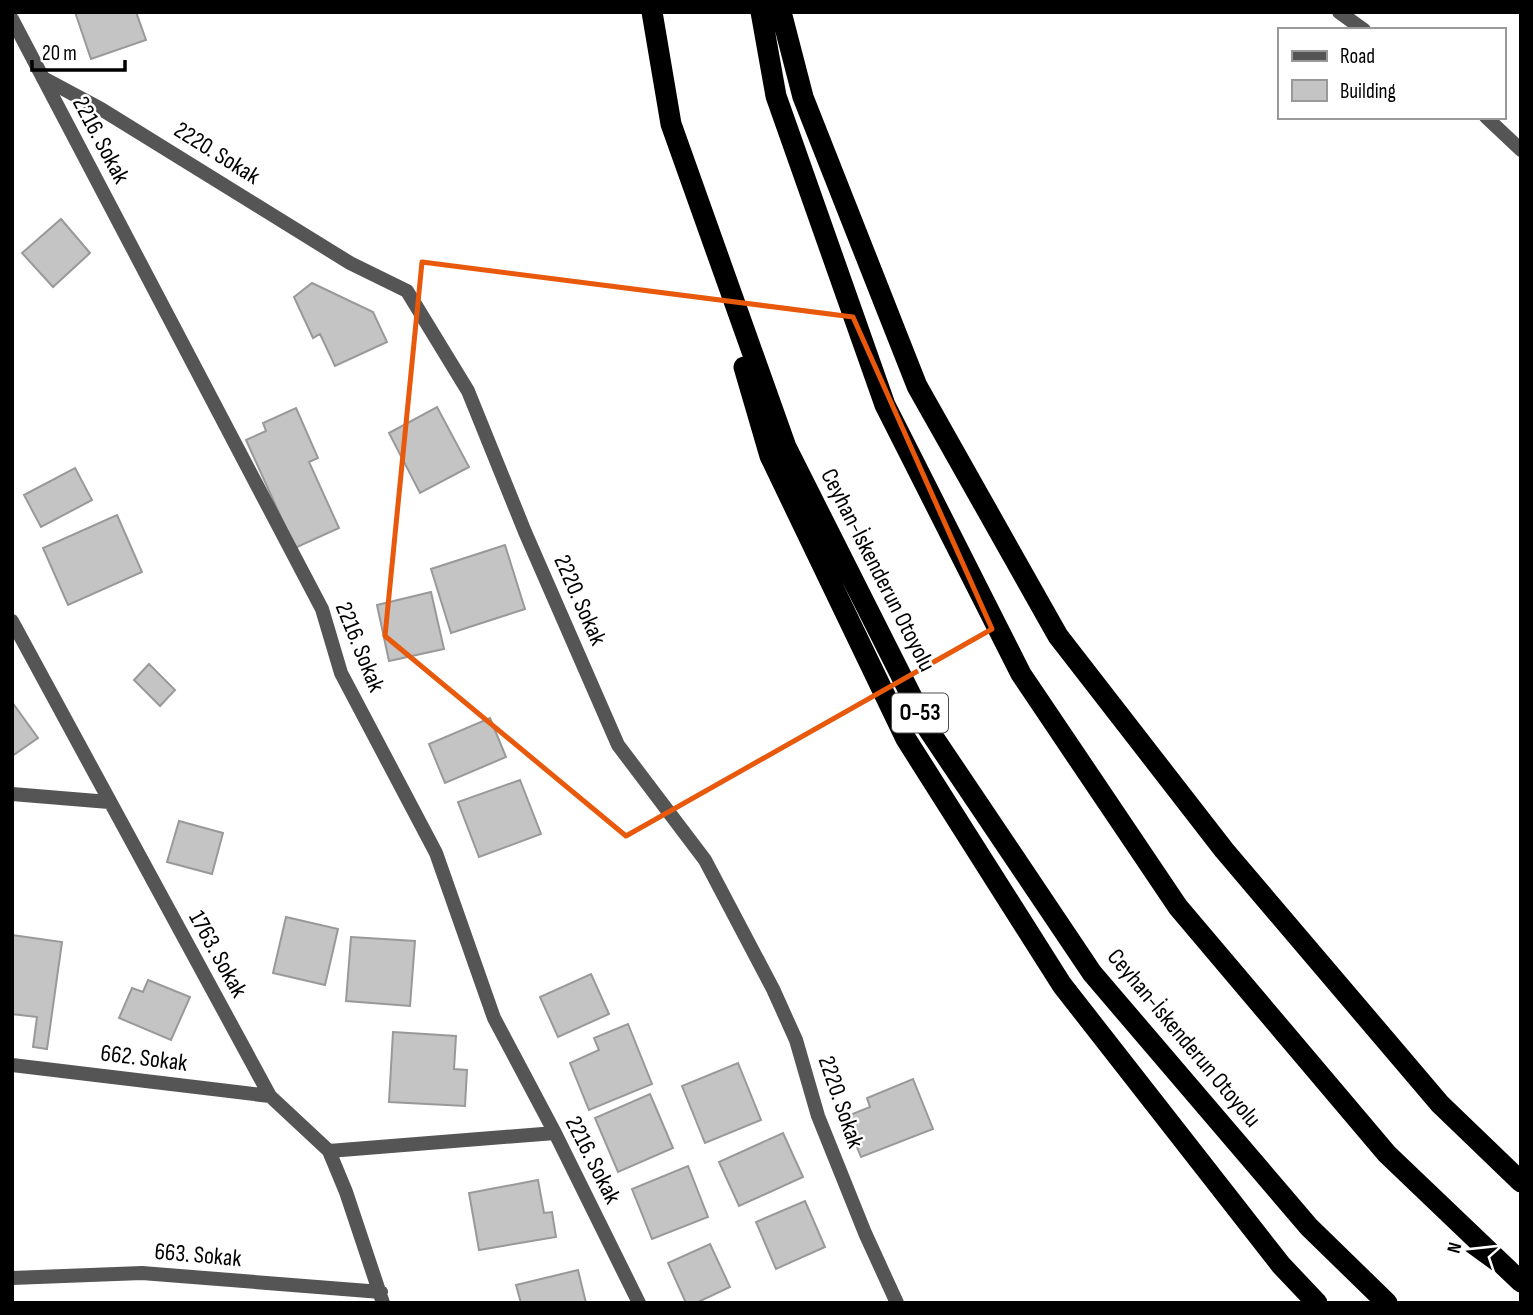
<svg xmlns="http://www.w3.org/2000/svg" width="1533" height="1315" font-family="'Sofia Sans Condensed',sans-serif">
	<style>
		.building { fill: #c4c4c4; stroke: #999; stroke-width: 2 }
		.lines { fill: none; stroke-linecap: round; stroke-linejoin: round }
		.service { stroke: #555; stroke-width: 14 }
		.minor { stroke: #555; stroke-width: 14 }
		.motorway { stroke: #000; stroke-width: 21 }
		.marked { fill: none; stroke: #e8590c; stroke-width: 5; stroke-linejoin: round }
		.labels { text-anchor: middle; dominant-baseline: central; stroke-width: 5; stroke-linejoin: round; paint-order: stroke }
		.shield { fill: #fff; stroke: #4c4c4c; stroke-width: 2 }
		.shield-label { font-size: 23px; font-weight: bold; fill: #000 }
		.street-label { font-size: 24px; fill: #000; stroke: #fff }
	</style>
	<rect width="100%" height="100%" fill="#fff"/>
	<path class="building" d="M75 12H136L146 40 91 59Z
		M61 219 90 253 53 287 22 253Z
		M312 283 373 312 387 342 335 366 320 334 313 338 294 297Z
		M437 407 469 467 420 493 389 433Z
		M296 408 318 458 309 462 339 528 295 548 246 440 266 431 263 423Z
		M75 468 92 500 41 527 24 495Z
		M117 515 142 572 68 605 43 548Z
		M505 545 525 609 451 633 431 569Z
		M431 592 444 649 389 661 377 605Z
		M149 664 175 690 160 706 134 680Z
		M12 702 38 738 12 756Z
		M490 718 506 757 445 783 429 744Z
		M520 780 541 834 479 857 458 802Z
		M179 821 223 833 212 874 167 862Z
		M286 917 338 929 325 985 273 973Z
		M12 935 62 942 47 1049 33 1047 37 1017 12 1014Z
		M351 937 415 941 410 1006 346 1001Z
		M591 974 609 1014 558 1037 540 997Z
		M148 980 190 997 171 1040 119 1018 132 988 143 992Z
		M628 1024 652 1084 589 1110 570 1063 599 1050 594 1038Z
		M393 1032 456 1036 454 1069 467 1070 465 1106 389 1102Z
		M738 1063 761 1120 705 1143 682 1086Z
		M913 1079 933 1129 861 1157 845 1117 870 1107 867 1098Z
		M650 1094 673 1148 618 1172 595 1118Z
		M783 1133 803 1177 739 1206 719 1162Z
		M688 1166 708 1217 652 1239 632 1189Z
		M538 1180 544 1213 552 1212 556 1237 479 1250 469 1193Z
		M805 1201 825 1247 776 1269 756 1222Z
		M710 1244 730 1287 696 1303H686L668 1263Z
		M578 1270 586 1303H521L516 1285Z"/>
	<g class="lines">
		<path class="service" d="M43 78 101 109 350 263 407 291 468 391 525 532 618 745 705 860 773 989 796 1040 818 1116 865 1233 897 1303"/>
		<path class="minor" d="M1339 12 1364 30
			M12 19 322 609 341 673 436 853 494 1018 555 1133 639 1303
			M1486 117 1521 150
			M12 621 270 1096 329 1151 346 1192 383 1303
			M12 794 109 802
			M12 1065 270 1096
			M329 1151 555 1133
			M12 1278 142 1273 381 1292"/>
		<path class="motorway" d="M652 12 671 124 786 447 928 729 1092 973 1309 1227 1387 1303
			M761 12 776 96 885 405 1021 674 1178 907 1387 1154 1521 1282
			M781 12 803 97 917 386 1058 636 1224 850 1440 1104 1521 1182
			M744 367 770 456 906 739 1062 985 1281 1265 1317 1303"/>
	</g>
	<path class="marked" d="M422 262 853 317 992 629 626 836 385 636Z"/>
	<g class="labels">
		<rect class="shield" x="892" y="693.5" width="56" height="39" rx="5"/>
		<g class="shield-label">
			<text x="920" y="713">O-53</text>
		</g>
		<g class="street-label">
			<text transform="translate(101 140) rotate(62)">2216. Sokak</text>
			<text transform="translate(217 153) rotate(32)">2220. Sokak</text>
			<text transform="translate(878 570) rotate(63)">Ceyhan-İskenderun Otoyolu</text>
			<text transform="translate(580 600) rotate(66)">2220. Sokak</text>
			<text transform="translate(360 647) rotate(68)">2216. Sokak</text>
			<text transform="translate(218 954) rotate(61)">1763. Sokak</text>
			<text transform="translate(1184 1038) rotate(50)">Ceyhan-İskenderun Otoyolu</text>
			<text transform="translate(144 1058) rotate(7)">662. Sokak</text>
			<text transform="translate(841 1102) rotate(71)">2220. Sokak</text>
			<text transform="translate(593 1160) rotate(63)">2216. Sokak</text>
			<text transform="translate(198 1255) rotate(5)">663. Sokak</text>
		</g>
	</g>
	<rect width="1533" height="1315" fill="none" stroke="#000000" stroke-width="28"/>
	<rect x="1278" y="28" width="228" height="91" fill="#ffffff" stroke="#999999" stroke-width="2"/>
	<rect x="1292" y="51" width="35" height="10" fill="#555555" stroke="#999999" stroke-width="2"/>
	<text x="1340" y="63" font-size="21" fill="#000000">Road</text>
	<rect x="1292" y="80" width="35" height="21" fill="#c4c4c4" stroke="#999999" stroke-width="2"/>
	<text x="1340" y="98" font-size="21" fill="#000000">Building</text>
	<g transform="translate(1470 1252) rotate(285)" stroke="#ffffff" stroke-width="5" paint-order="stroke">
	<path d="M0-5L12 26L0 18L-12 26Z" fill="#000000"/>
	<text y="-10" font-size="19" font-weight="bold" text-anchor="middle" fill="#000000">N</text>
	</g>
	<path d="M32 60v10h93v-10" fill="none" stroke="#000000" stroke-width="3.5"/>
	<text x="42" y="60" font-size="21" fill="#000000" stroke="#ffffff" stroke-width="5" paint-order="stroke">20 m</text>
</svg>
